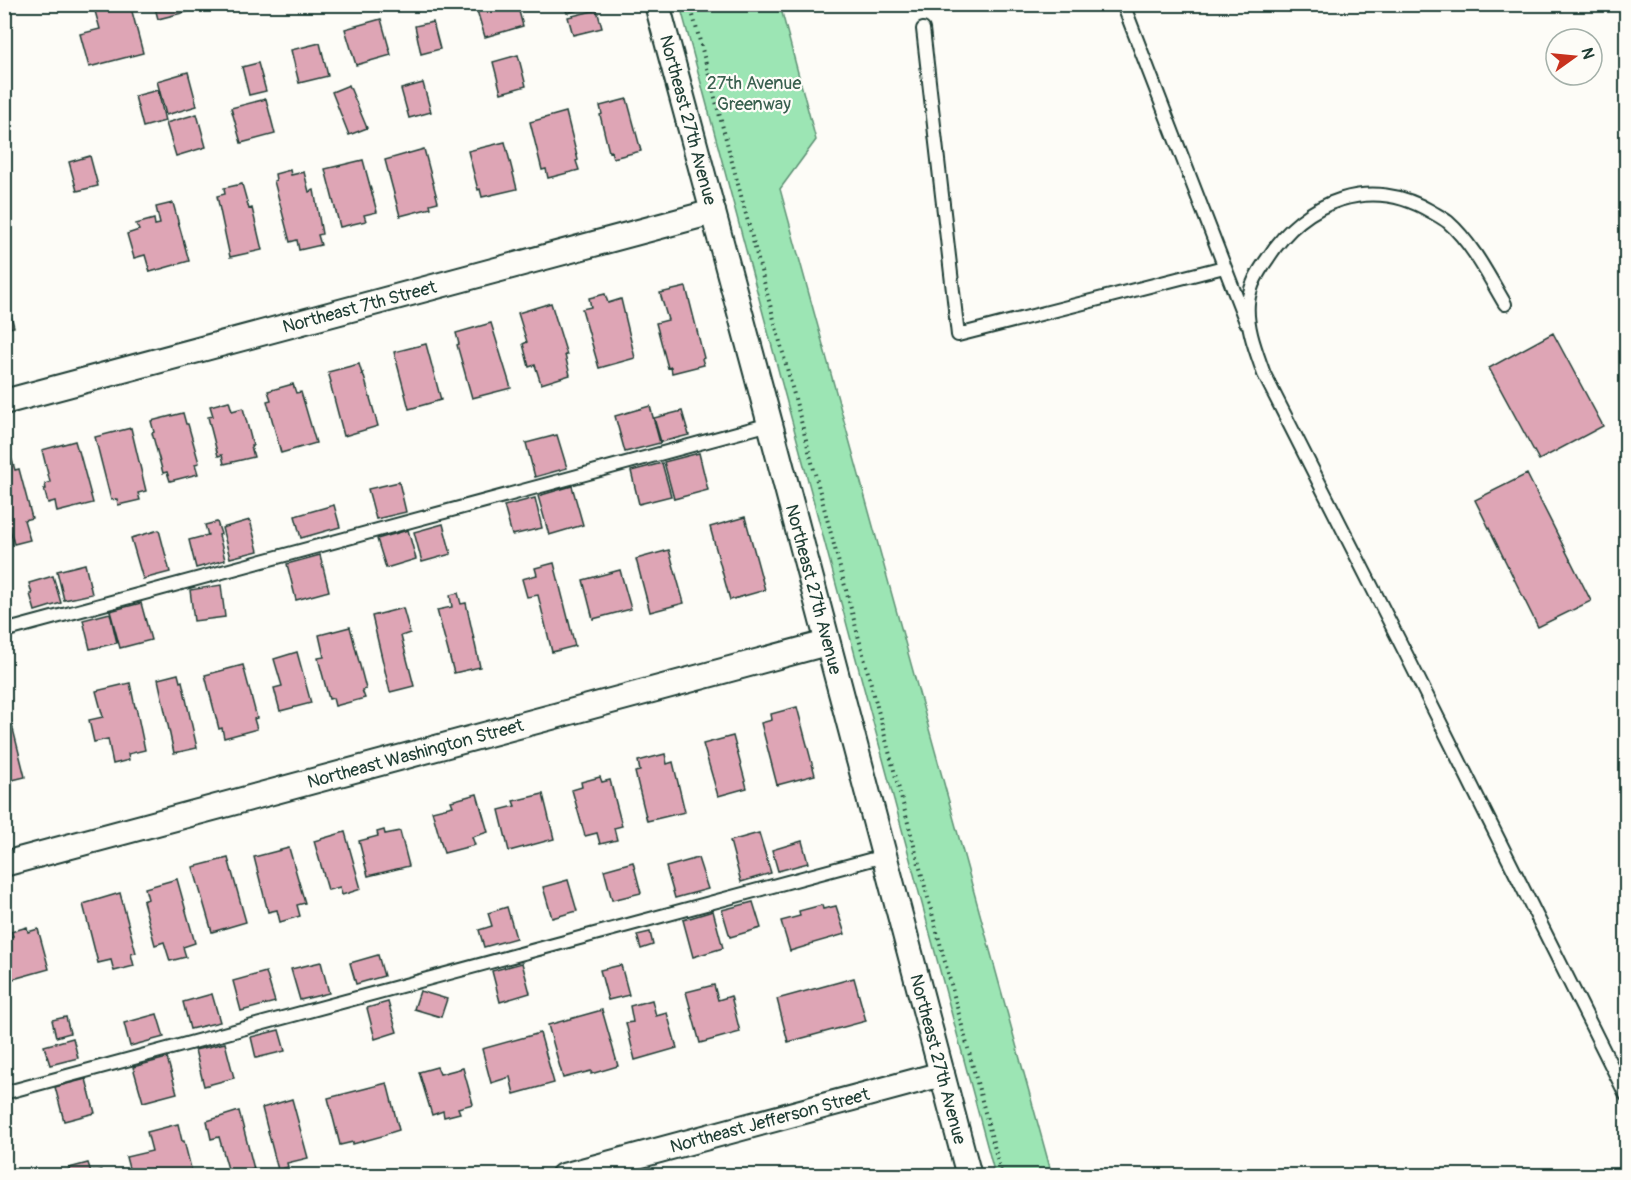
<svg xmlns="http://www.w3.org/2000/svg" width="1631" height="1180" font-family="Pangolin,sans-serif">
	<style>
		.green { fill: #9ce5b4; stroke: #5e9174; stroke-width: 1.5 }
		.building { fill: #dea5b5; stroke: #1f3d34; stroke-width: 1.5 }
		.lines { fill: none; stroke-linecap: round; stroke-linejoin: round }
		.service-casing { stroke: #1f3d34; stroke-width: 16 }
		.minor-casing { stroke: #1f3d34; stroke-width: 28 }
		.path { stroke: #1f3d34; stroke-width: 4; stroke-dasharray: 1.5 4.5; stroke-linecap: butt }
		.service { stroke: #fdfcf7; stroke-width: 12 }
		.minor { stroke: #fdfcf7; stroke-width: 24 }
		.labels { text-anchor: middle; dominant-baseline: central; stroke-width: 4.5; stroke-linejoin: round; paint-order: stroke }
		.park-label { font-size: 18px; fill: #385f4e; stroke: #fdfcf7 }
		.street-label { font-size: 18px; fill: #1f3d34; stroke: #fdfcf7 }
	</style>
	<rect width="100%" height="100%" fill="#fdfcf7"/>
	<filter id="ink" filterUnits="userSpaceOnUse"><feTurbulence type="fractalNoise" baseFrequency=".0167" numOctaves="2"/><feDisplacementMap in="SourceGraphic" scale="12" xChannelSelector="R" yChannelSelector="G"/><feConvolveMatrix kernelMatrix="1 2 1 2 8 2 1 2 1" color-interpolation-filters="sRGB"/></filter>
	<g filter="url(#ink)">
		<path class="green" d="M680 5H780L816 140 780 189 1052 1175H995Z"/>
		<path class="building" d="M93 4H130L143 53 89 67 80 34 100 29Z
			M154 4H197L198 9 158 19Z
			M227 4H254L228 11Z
			M475 4H517L523 26 485 37Z
			M564 4H596V5L567 13Z
			M597 10 602 28 573 35 568 17Z
			M381 19 391 55 356 65 345 29Z
			M433 22 440 49 421 54 415 26Z
			M320 43 328 76 299 83 291 50Z
			M518 55 526 86 501 93 493 62Z
			M258 63 266 91 249 95 242 67Z
			M188 72 197 106 166 115 157 81Z
			M423 83 431 112 409 118 401 89Z
			M349 85 367 128 349 135 332 92Z
			M158 90 165 121 143 127 135 96Z
			M266 99 275 134 241 143 231 108Z
			M627 99 641 151 613 158 611 151 609 152 600 115 602 114 600 106Z
			M566 112 578 160 576 161 579 170 548 178 546 169 542 170 530 122Z
			M197 114 206 147 176 156 166 123Z
			M505 142 517 189 482 197 480 189 478 190 468 151Z
			M424 149 438 202 430 204 431 208 400 216 385 160Z
			M90 156 98 186 77 191 69 162Z
			M363 160 377 212 364 215 366 221 340 227 325 169Z
			M290 170 291 175 304 172 309 192 314 190 322 234 318 235 321 245 299 250 297 240 290 242 274 181 276 180 275 174Z
			M242 184 249 209 252 208 262 250 230 257 217 196 225 194 224 188Z
			M173 203 189 261 150 272 145 255 134 258 127 234 139 230 136 224 154 219 155 225 160 224 156 207Z
			M686 287 704 358 702 359 704 365 672 373 671 367 668 368 656 323 668 320 660 293Z
			M4 289 14 327 4 329Z
			M605 294 608 303 621 299 635 358 599 368 582 309 591 307 589 298Z
			M551 303 567 355H565L570 375 541 384 535 365 529 367 523 344 527 342 518 313Z
			M491 323 511 388 472 398 457 345 459 344 456 333Z
			M1553 333 1603 426 1539 460 1489 368Z
			M426 344 441 400 409 409 394 352Z
			M359 364 362 374 363 373 378 426 344 436 330 383 331 382 328 372Z
			M293 384 296 393 301 392 316 443 281 453 267 401 271 400 268 391Z
			M229 401 232 411 243 408 253 446H251L254 457 224 464 222 455 218 456 208 417 213 416 210 406Z
			M650 406 660 443 625 452 615 416Z
			M682 411 689 435 661 442 654 418Z
			M183 413 186 424H188L199 463 195 464 198 474 170 481 167 472 163 473 152 433 154 432 151 421Z
			M131 428 146 491 138 493 140 500 118 505 117 499 111 500 95 437Z
			M557 435 567 468 535 477 526 443Z
			M75 441 78 451H79L93 503 57 512 55 501 48 503 44 489H46L45 484 50 482 42 450Z
			M699 453 708 490 674 499 664 462Z
			M12 460 15 470 19 469 32 518 24 520 30 540 14 544 9 526 4 527V462Z
			M662 463 671 496 639 504 631 471Z
			M1527 474 1591 601 1538 627 1475 500Z
			M399 482 406 512 376 519 368 489Z
			M572 486 583 525 549 535 538 496Z
			M535 498 542 528 512 535 504 506Z
			M334 505 340 527 301 538 295 516Z
			M745 517 765 590 730 600 710 527Z
			M250 520 258 551 230 558 222 528Z
			M217 522 221 534 219 535 225 560 196 568 189 540 208 535 205 525Z
			M443 524 451 554 422 562 414 532Z
			M159 530 170 572 143 579 131 538Z
			M408 530 416 559 386 568 377 539Z
			M669 550 684 603 650 612 636 559Z
			M320 555 329 591 296 600 287 564Z
			M554 563 575 646 552 652 538 595 527 597 522 579 537 575 535 568Z
			M85 564 92 594 64 600 57 571Z
			M620 570 631 609 593 619 583 580Z
			M53 576 61 603 35 611 30 594H32L29 583Z
			M221 585 225 617 194 621 190 590Z
			M458 593 461 604 466 603 480 667 454 673 437 610 452 607 450 595Z
			M141 603 151 640 120 648 110 611Z
			M403 608 410 633 401 636 414 686 390 692 372 616Z
			M110 613 117 643 90 649 83 620Z
			M350 627 366 689 362 690 365 698 335 706 333 698 329 699 318 658 324 657 319 635Z
			M297 652 311 703 280 711 274 688 282 686 274 659Z
			M243 665 257 718 254 719 257 729 224 738 222 728 219 729 205 675Z
			M178 674 180 682 182 681 197 748 174 753 158 679Z
			M130 683 135 707H136L145 750 128 754 129 760 113 764 108 739 94 742 89 720 103 717 96 691Z
			M797 707 815 775 777 785 761 723 772 720 771 714Z
			M10 717 25 777 4 782V719Z
			M733 736 747 788 718 796 703 744Z
			M665 754 667 764 673 762 685 812 647 821 635 772 640 771 638 761Z
			M600 777 602 782 610 780 622 826 614 828 617 840 600 844 597 833 585 836 572 790 582 787 581 782Z
			M477 794 488 832 472 837 475 845 444 853 432 811 453 806 451 801Z
			M543 794 554 839 509 851 499 810 515 806 513 801Z
			M384 830 385 834 400 831 409 866 368 876 359 841 378 836 377 832Z
			M345 832 361 889 342 895 340 887 328 890 314 841Z
			M759 833 771 873 741 882 730 841Z
			M802 841 808 863 778 871 772 850Z
			M289 848 305 903 297 905 300 916 280 922 277 910 268 912 254 857Z
			M228 858 246 922 212 932 193 867Z
			M698 858 708 889 675 898 666 867Z
			M633 862 641 893 612 900 604 870Z
			M177 879 195 943 183 947 186 957 170 961 164 942 155 945 143 901 148 899 145 888Z
			M568 880 577 911 552 918 543 887Z
			M120 893 136 953 131 954 134 966 114 971 111 960 98 963 83 904Z
			M753 902 761 928 730 937 722 910Z
			M822 905 823 909 836 906 845 934 810 944V945L790 951 781 921 800 916 799 911Z
			M507 907 516 938 484 947 479 930 492 926 488 913Z
			M713 911 723 948 693 957 683 920Z
			M27 927 28 932 38 929 49 969 6 981 4 974V938L13 936 11 932Z
			M650 932 653 945 641 949 637 935Z
			M378 955 384 976 356 984 350 963Z
			M321 962 329 993 300 1000 291 969Z
			M522 963 530 993 500 1002 492 971Z
			M621 965 629 995 608 1000 600 970Z
			M266 972 275 1002 241 1011 233 981Z
			M854 978 866 1021 788 1042 777 999Z
			M714 985 718 1000 731 996 740 1032 700 1043 686 992Z
			M420 991 447 999 441 1017 414 1009Z
			M212 994 220 1022 190 1029 183 1002Z
			M652 1000 656 1016 667 1013 677 1048 635 1060 626 1023 633 1022 630 1006Z
			M388 1002 397 1032 375 1039 367 1008Z
			M602 1010 618 1066 591 1074V1071L563 1078 548 1025Z
			M157 1014 164 1037 130 1046 124 1023Z
			M66 1017 70 1033 56 1037 52 1020Z
			M279 1030 285 1051 256 1058 251 1037Z
			M540 1033 554 1083 514 1094 510 1077 491 1083 482 1049Z
			M73 1038 78 1058 50 1065 44 1046Z
			M225 1043 234 1078 204 1086 195 1050Z
			M167 1058 177 1093 143 1102 133 1067Z
			M437 1067 440 1074 463 1068 473 1104 458 1108 460 1113 444 1117 443 1111 432 1115 419 1072Z
			M86 1079 95 1113 64 1121 55 1087Z
			M387 1083 399 1130 386 1134V1135L353 1144V1142L340 1145 328 1098Z
			M292 1099 308 1158 287 1163 288 1167 278 1170 262 1108Z
			M239 1111 254 1169 251 1170 253 1176H230L219 1137 211 1139 207 1121Z
			M178 1124 182 1141H184L193 1176H131L126 1157 152 1151 147 1132Z
			M88 1163 91 1172 101 1170 103 1176H71L69 1168Z"/>
		<g class="lines">
			<g class="service-casing">
				<path id="service" d="M1123 4 1246 322
					M923 29 958 335 1224 267
					M1505 304C1489 277 1472 243 1448 222 1443 218 1437 215 1432 212 1371 175 1305 200 1268 258 1258 272 1250 285 1248 303 1246 327 1256 351 1264 374L1406 654 1626 1095
					M4 631 770 424
					M4 1093 884 856"/>
			</g>
			<g class="minor-casing">
				<g id="minor">
					<path id="s1" d="M657 4 770 424 969 1176"/>
					<path id="s2" d="M4 402 713 212"/>
					<path id="s3" d="M4 864 827 643"/>
					<path id="s4" d="M563 1176 942 1074"/>
				</g>
			</g>
			<path class="path" d="M690 4 1002 1176"/>
			<use href="#service" class="service"/>
			<use href="#minor" class="minor"/>
		</g>
	</g>
	<g class="labels">
		<g class="park-label">
			<text x="754" y="83">27th Avenue<tspan x="754" dy="21">Greenway</tspan></text>
		</g>
		<g class="street-label">
			<text stroke="none"><textPath href="#s1" startOffset="120">Northeast 27th Avenue</textPath></text>
			<text stroke="none"><textPath href="#s2" startOffset="368">Northeast 7th Street</textPath></text>
			<text stroke="none"><textPath href="#s1" startOffset="606">Northeast 27th Avenue</textPath></text>
			<text stroke="none"><textPath href="#s3" startOffset="426">Northeast Washington Street</textPath></text>
			<text stroke="none"><textPath href="#s1" startOffset="1092">Northeast 27th Avenue</textPath></text>
			<text stroke="none"><textPath href="#s4" startOffset="214">Northeast Jefferson Street</textPath></text>
		</g>
	</g>
	<rect width="1631" height="1180" fill="none" stroke="#fdfcf7" stroke-width="24"/>
	<rect x="12" y="12" width="1607" height="1156" fill="none" stroke="#1f3d34" stroke-width="2" filter="url(#ink)"/>
	<g transform="translate(1574 57) rotate(75)"><circle r="28" fill="#fdfcf7" stroke="#a4b0a9" stroke-width="1.5"/>
	<path d="M0-4.5L10 22L0 15L-10 22Z" fill="#c8321e"/>
	<text y="-9" font-size="16" font-weight="bold" text-anchor="middle" fill="#1f3d34">N</text>
	</g>
</svg>
